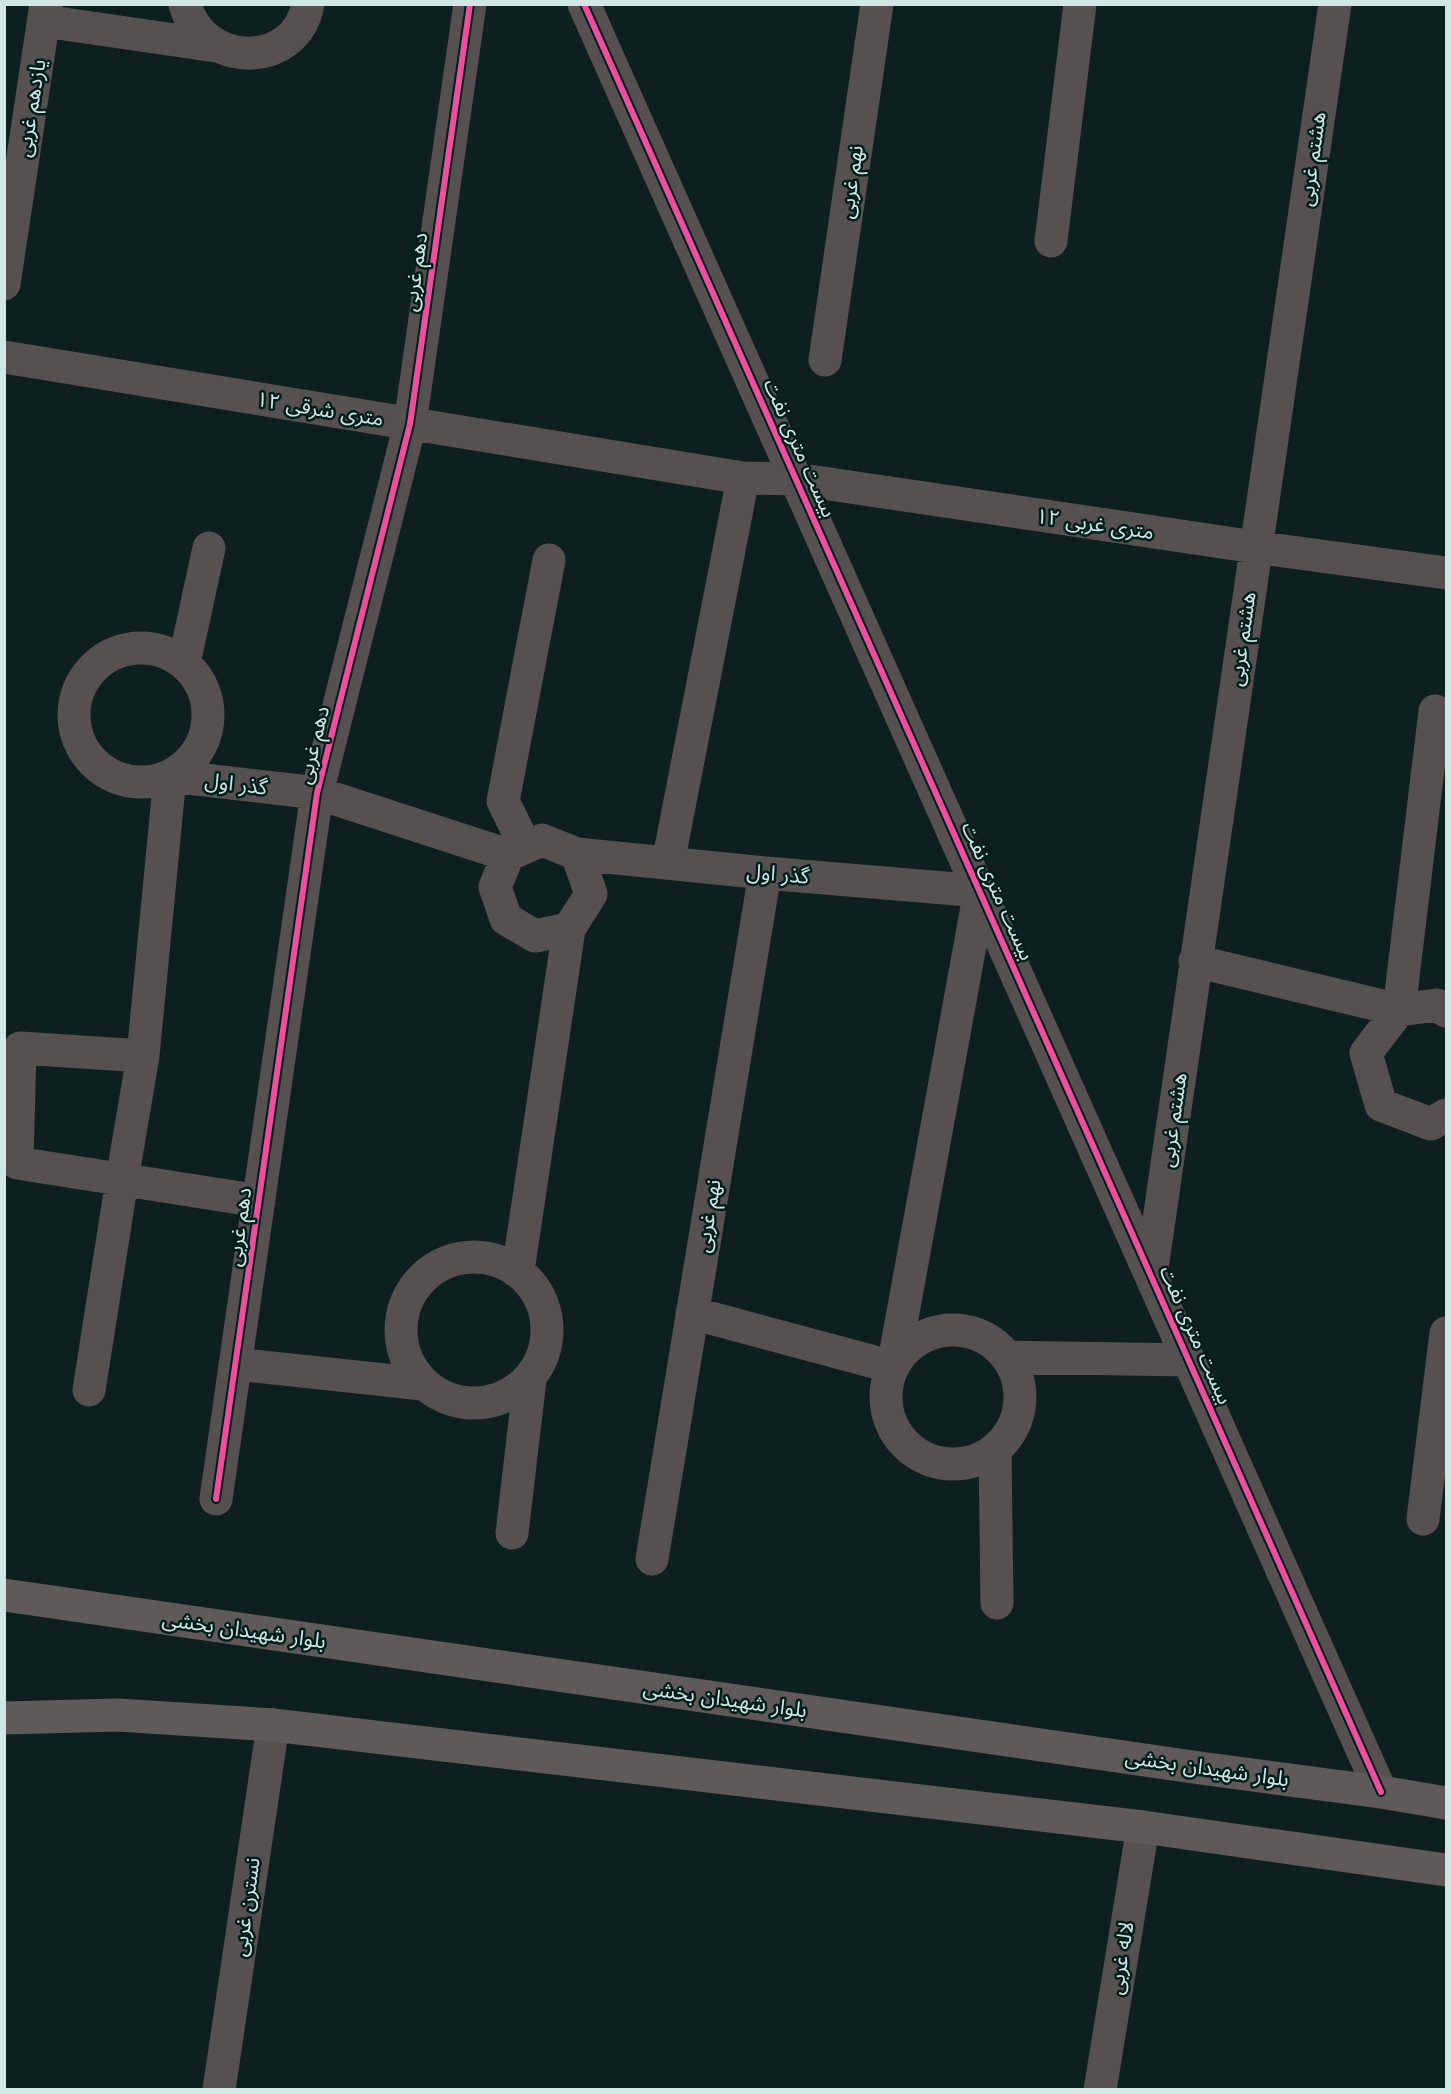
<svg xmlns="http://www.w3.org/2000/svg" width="1451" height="2094" font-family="Jost,'Noto Sans Arabic',sans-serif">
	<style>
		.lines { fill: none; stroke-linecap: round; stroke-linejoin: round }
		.minor { stroke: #575050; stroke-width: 33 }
		.major { stroke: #5f5a59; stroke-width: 33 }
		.cycleway-casing { stroke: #001e1b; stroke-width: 10 }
		.cycleway { stroke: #ef4d9e; stroke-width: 6 }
		.labels { text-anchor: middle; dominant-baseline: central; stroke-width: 5; stroke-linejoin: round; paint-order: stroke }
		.street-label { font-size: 21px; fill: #d0e7e4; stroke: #001e1b }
	</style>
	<rect width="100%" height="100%" fill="#0d1f1e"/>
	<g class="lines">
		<path class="minor" d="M185 4C202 69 296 70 308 4
			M584 4 1381 1792
			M44 21 216 46
			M1051 241 1080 4
			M4 284 46 4
			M4 357 743 478 796 479 1255 547 1446 573
			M825 360 877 4
			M74 715a67 67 0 1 1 134 0a67 67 0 1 1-134 0Z
			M184 663 209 548
			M1435 711 1399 1010 1366 1053 1381 1105 1431 1124 1446 1115
			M525 846 503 801 549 560
			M577 854 591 894 569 929 535 936 506 919 495 887 508 855 542 840 577 854 765 873 980 891 893 1367 692 1313
			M668 863 743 478
			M1195 961 1399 1010 1437 1005 1446 1011
			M143 1056 20 1048 17 1163 259 1201
			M401 1330a73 73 0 1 1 146 0a73 73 0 1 1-146 0Z
			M518 1271 569 929
			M1151 1275 1335 4
			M886 1397a67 67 0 1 1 134 0a67 67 0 1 1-134 0Z
			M1008 1357 1189 1360
			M235 1364 423 1384
			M89 1390 122 1180 143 1056 170 776 317 793 508 855
			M995 1451 997 1603
			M216 1499 317 793 410 424 470 4
			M1423 1519 1446 1333
			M512 1533 530 1379
			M652 1559 765 873
			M219 2090 273 1725
			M1100 2090 1143 1827"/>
		<path class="major" d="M4 1595 1200 1768 1381 1792 1446 1803
			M4 1718 118 1715 273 1725 1143 1827 1446 1870"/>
		<g class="cycleway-casing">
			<path id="cycleway" d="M584 4 1381 1792
				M216 1499 317 793 410 424 470 4"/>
		</g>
		<use href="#cycleway" class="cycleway"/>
	</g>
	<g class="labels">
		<g class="street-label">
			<text transform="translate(31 108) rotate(-81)">یازدهم غربی</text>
			<text transform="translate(1312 159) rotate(-82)">هشتم غربی</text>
			<text transform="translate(851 182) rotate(-82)">نهم غربی</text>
			<text transform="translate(415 272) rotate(-82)">دهم غربی</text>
			<text transform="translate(320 409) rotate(9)">۱۲ متری شرقی</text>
			<text transform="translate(800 448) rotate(66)">بیست متری نفت</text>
			<text transform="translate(1095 524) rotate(8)">۱۲ متری غربی</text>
			<text transform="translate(1242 639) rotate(-82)">هشتم غربی</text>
			<text transform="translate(313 745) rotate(-76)">دهم غربی</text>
			<text transform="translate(236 784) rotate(7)">گذر اول</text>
			<text transform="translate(778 874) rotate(5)">گذر اول</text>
			<text transform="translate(998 891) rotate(66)">بیست متری نفت</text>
			<text transform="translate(1173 1120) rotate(-82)">هشتم غربی</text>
			<text transform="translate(708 1216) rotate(-81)">نهم غربی</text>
			<text transform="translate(239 1227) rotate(-82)">دهم غربی</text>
			<text transform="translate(1196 1335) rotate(66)">بیست متری نفت</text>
			<text transform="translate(244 1630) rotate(8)">بلوار شهیدان بخشی</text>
			<text transform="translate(725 1699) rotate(8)">بلوار شهیدان بخشی</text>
			<text transform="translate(1207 1768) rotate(8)">بلوار شهیدان بخشی</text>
			<text transform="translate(246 1907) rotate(-82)">نسترن غربی</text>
			<text transform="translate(1121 1958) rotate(-81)">لاله غربی</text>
		</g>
	</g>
	<rect width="1451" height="2094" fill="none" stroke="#d0e7e4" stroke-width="12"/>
</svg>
